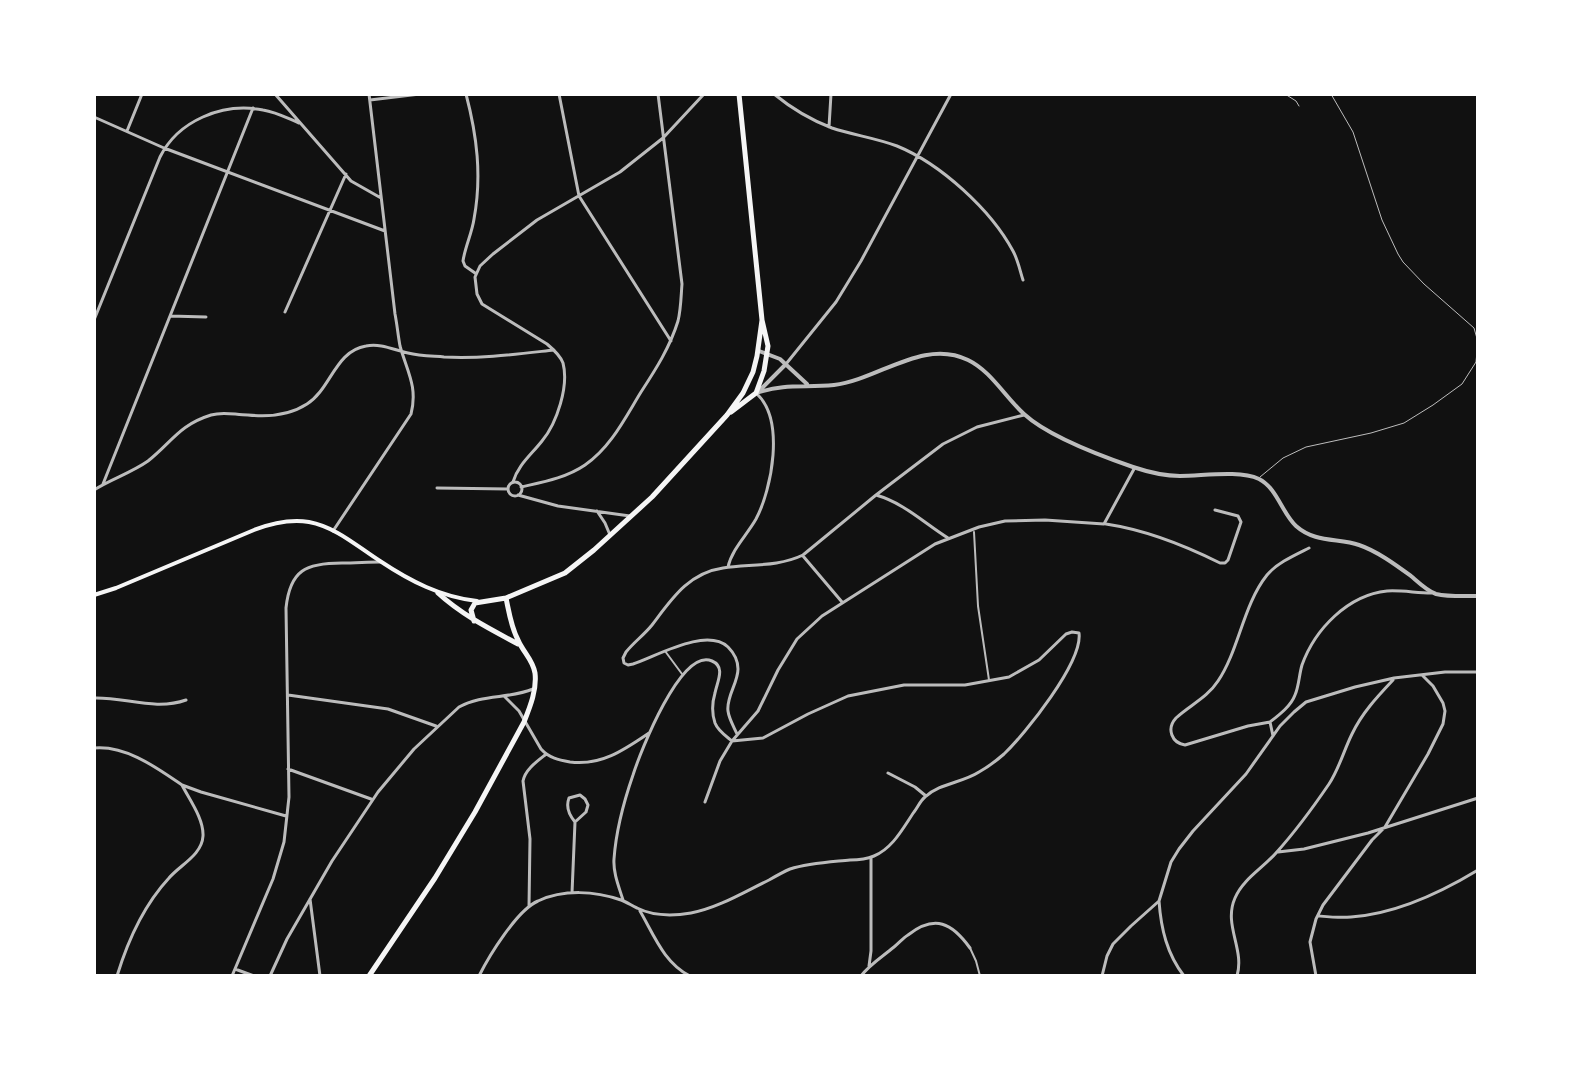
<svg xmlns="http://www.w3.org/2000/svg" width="1572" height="1070" font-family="Literata,serif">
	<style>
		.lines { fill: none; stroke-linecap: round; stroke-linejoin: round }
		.service { stroke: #bcbcbc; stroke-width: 1 }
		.pedestrian { stroke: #bcbcbc; stroke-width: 2 }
		.minor { stroke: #bcbcbc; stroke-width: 3 }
		.tertiary { stroke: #bcbcbc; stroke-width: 4 }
		.secondary { stroke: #f5f5f5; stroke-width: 4 }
		.primary { stroke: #f5f5f5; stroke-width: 5 }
	</style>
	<rect width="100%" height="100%" fill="#111"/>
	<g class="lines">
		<path class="service" d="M1285 94 1296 101 1299 106
			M1260 477 1283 458 1306 447 1371 433 1404 423 1433 405 1462 384 1476 362 1478 342 1474 328 1424 284 1403 262 1398 254 1382 220 1353 132 1331 94"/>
		<path class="pedestrian" d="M974 532 978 606 989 680
			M665 651 682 674
			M970 948 976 961 980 976"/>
		<path class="minor" d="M275 94 351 181 381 198
			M466 94C477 136 482 176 474 219 472 233 465 247 463 261L465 266 475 273
			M559 94 579 196 671 341
			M774 94C791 108 811 120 832 128 853 135 876 138 897 146 941 164 991 210 1013 251 1018 260 1020 271 1023 280
			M370 100 420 94
			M94 117 164 148 385 231
			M829 127 831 94
			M127 131 142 94
			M285 312 346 174
			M170 316 206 317
			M94 320 160 157C178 121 222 102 263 110 276 112 287 118 299 123
			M786 364 836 302 861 261 951 94
			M513 482C518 465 531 455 542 441 557 423 569 386 563 363 560 355 553 349 547 344L482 304 477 294 475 277 480 266 493 254 537 220 620 172 663 138 704 94
			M508 489a7 7 0 1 1 14 0a7 7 0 1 1-14 0Z
			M103 484 253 108
			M521 487C543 482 566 478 585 465 611 447 625 418 641 392 656 369 670 347 678 321 681 309 681 296 682 284L658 94
			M437 488 508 489
			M94 490C111 479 131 473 148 461 172 442 179 425 211 415 224 411 235 415 248 415 267 417 290 415 307 404 331 389 335 351 366 346 381 343 394 350 408 353 420 356 433 356 444 357 481 359 518 354 554 350
			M518 495 558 506 630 516
			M876 495C904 503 924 523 948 538
			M597 511 605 523 610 535
			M1106 524C1146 530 1184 545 1220 563H1225L1228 560 1241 522 1238 516 1215 510
			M333 531 411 414C418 387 407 371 400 346 398 335 397 324 395 314L369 94
			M803 556 842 602
			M728 567C732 549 747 535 756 519 772 489 785 420 757 394
			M288 695 388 709 436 726
			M504 696 519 711 541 749C549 758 559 760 570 762 601 766 624 750 649 733
			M94 698C125 697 155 711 186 700
			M1270 722 1248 726 1185 745C1172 743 1166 729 1176 718 1190 705 1207 698 1218 681 1239 650 1243 605 1267 575 1277 563 1295 555 1309 548
			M737 734C734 727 729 719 728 711 726 697 738 683 738 669 738 660 734 653 728 647 706 627 657 656 633 664L628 665 624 663 623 658 626 652C634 642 644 635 652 625 671 600 688 573 723 568 750 564 778 567 803 555L876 495 943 444 977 427 1024 415
			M1273 736 1270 722C1279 715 1291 706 1295 695 1299 686 1299 675 1302 665 1315 629 1348 595 1387 591 1401 590 1417 593 1431 593
			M94 748C126 745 157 768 182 785
			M288 769 371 799
			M888 773 915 787 926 796
			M705 802 720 761 732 741 758 711 778 670 797 639 822 616 935 544 979 527 1005 521 1045 520 1104 524 1134 469
			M1278 852 1304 849 1368 833 1478 798
			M572 893 575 822C569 815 566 806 569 798L580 795 585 799 588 805 586 812 575 822
			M310 899 320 976
			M1159 901C1161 929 1167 954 1184 976
			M529 906 530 839 523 781C525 770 536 762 545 755
			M640 911C654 935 664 963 690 976
			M1319 916C1330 917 1340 918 1351 917 1396 914 1440 893 1478 870
			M869 966 871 951V858
			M235 969 254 976
			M117 976C128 940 143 906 169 878 180 865 202 855 203 836 204 819 189 799 182 785L201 792 286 816
			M232 976 273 879 284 842 289 797 286 608C290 570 306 563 342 563 355 563 368 562 380 562
			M270 976 287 939 332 861 378 792 414 749 459 707C482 694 509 699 533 689
			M479 976C489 956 517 910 538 901 564 889 595 891 621 900 627 902 632 906 637 908 653 916 673 916 691 913 718 908 744 892 769 880 776 876 783 872 790 869 809 863 831 862 850 860 858 860 867 859 874 856 893 848 903 828 914 812 918 807 920 801 925 797 940 783 962 783 979 772 988 767 996 761 1004 754 1025 734 1083 662 1079 633L1072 632 1066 634 1039 660 1009 677 965 685H904L848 696 808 714 763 738 732 741C726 736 718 731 715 723 712 714 712 703 715 693 717 682 726 667 712 661 681 647 640 753 633 775 624 801 616 831 614 859 613 873 619 887 623 900
			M861 976C870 964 882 957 894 947 899 943 903 938 908 935 935 914 952 923 970 948
			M1102 976 1107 956 1113 944 1131 926 1159 901 1171 862 1179 849 1193 831 1246 774 1280 726 1294 712 1306 702 1355 687 1394 678 1445 672H1478
			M1237 976C1245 949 1223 925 1235 898 1243 879 1263 868 1276 853 1294 833 1314 806 1329 784 1339 769 1344 750 1352 734 1362 713 1377 697 1393 680
			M1316 976 1310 942 1316 919 1323 905 1372 840 1385 827 1428 754 1443 724 1445 711 1443 703 1433 686 1423 676"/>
		<path class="tertiary" d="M759 351 780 359 807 384
			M761 389 786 364
			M756 393C787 383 804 388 834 385 878 380 923 338 968 360 991 371 1005 397 1024 414 1049 437 1101 456 1133 467 1148 472 1165 476 1180 476 1203 476 1239 470 1259 479 1277 488 1282 513 1296 526 1315 543 1338 538 1359 545 1377 551 1396 565 1411 576 1418 582 1427 591 1436 594 1449 597 1465 596 1478 596"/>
		<path class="secondary" d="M94 595 116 588 254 530C272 523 290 519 309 522 336 527 358 547 380 561 410 581 441 597 477 601"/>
		<path class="primary" d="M731 412 756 393 764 371 768 346 762 320 739 94
			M438 593C462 615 490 629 518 644
			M474 621 471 610 475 603 506 598 565 573 594 550 652 497 727 415 743 393 753 372 757 356 762 320
			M369 976 435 878 475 812 524 722C530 707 537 690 535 673 533 660 523 652 518 640 511 627 509 612 506 598"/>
	</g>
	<rect width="1572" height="1070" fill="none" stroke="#ffffff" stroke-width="192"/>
</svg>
